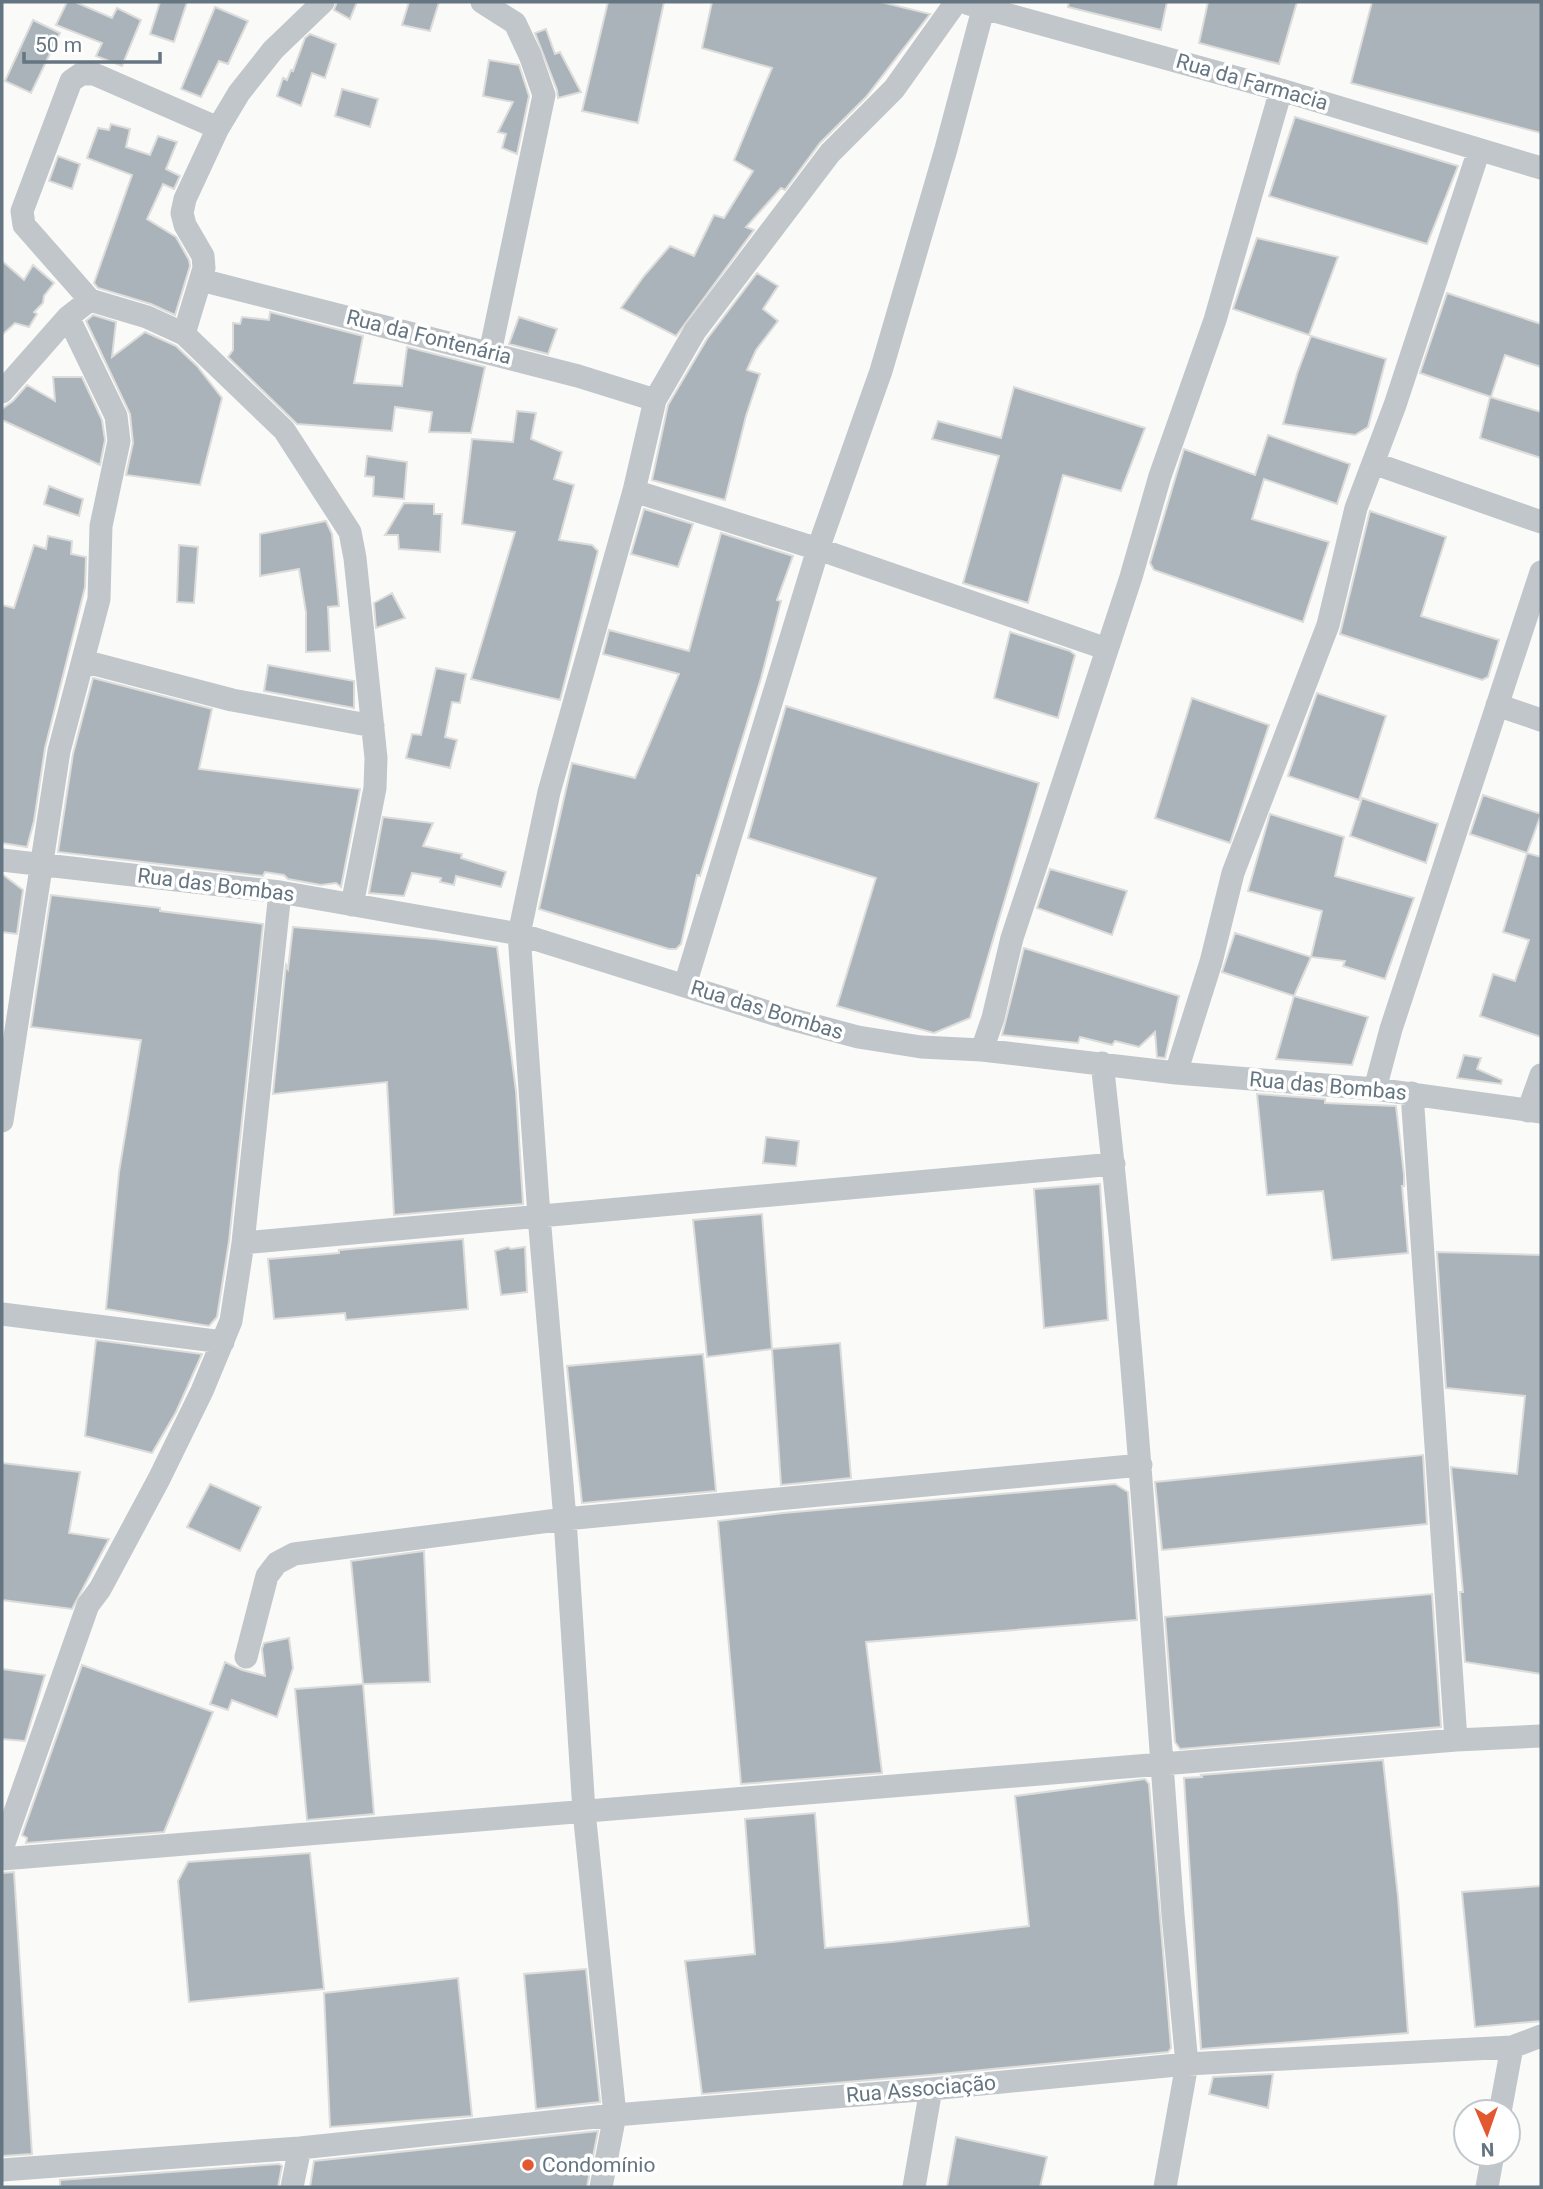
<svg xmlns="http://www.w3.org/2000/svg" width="1543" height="2189" font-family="Roboto,sans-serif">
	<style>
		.building { fill: #aab3b9; stroke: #dcdcda; stroke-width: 2 }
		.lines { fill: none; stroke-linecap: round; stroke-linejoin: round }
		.street { stroke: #c1c6ca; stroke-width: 23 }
		.poi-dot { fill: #e15831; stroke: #fff; stroke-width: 2.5 }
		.labels { text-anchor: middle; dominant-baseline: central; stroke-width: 7; stroke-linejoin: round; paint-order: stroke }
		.street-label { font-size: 21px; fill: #657682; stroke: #fff }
		.poi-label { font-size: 21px; fill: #657682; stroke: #fff; text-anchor: start }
	</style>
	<rect width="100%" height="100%" fill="#fafaf8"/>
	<path class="building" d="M67 2H75L112 18 117 8 141 20 122 66 96 56 102 43 56 25Z
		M160 2H187L174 42 150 34Z
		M337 2H357L350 19 334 10Z
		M409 2H439L430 31 402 25Z
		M608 2H664L638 123 582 111Z
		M712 2H881L930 14 866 97 820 143 785 190 781 188 746 227 754 230 676 336 621 308 644 276 670 246 694 256 714 215 724 218 753 171 734 160 772 68 702 48Z
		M1069 2H1167L1161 30 1068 7Z
		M1208 2H1297L1279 64 1199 43Z
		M1372 2H1541V133L1351 83Z
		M215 7 248 21 228 64 219 61 201 97 181 89Z
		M33 20 60 33 31 93 5 81Z
		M546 29 555 54 560 52 581 92 558 98 557 90 535 33Z
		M310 34 336 44 325 78 312 73 301 106 277 96 283 78 287 80 291 70 293 71 305 38Z
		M489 60 519 65 529 96 517 154 502 148 506 134 498 132 513 102 483 96Z
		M342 89 378 99 370 127 335 116Z
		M1295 117 1458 166 1427 244 1269 196Z
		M111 124 130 129 126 147 150 155 158 136 177 142 166 169 180 176 174 189 163 184 147 219 176 237 189 260 190 266 175 315 151 304 98 288 94 283 132 175 87 158 98 128 109 130Z
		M58 156 80 164 72 189 49 181Z
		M1257 238 1338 257 1309 335 1233 309Z
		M2 261 24 280 33 265 54 283 44 296 43 303 34 312 37 314 29 327 15 323 2 335Z
		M757 273 778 286 763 309 778 321 756 350 747 370 760 374 746 416 725 500 652 480 668 405 707 339Z
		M1447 293 1541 324V367L1505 355 1491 397 1420 373Z
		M270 312 363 336 354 383 402 386 407 347 485 367 471 433 429 432 432 412 395 407 392 431 297 424 228 357 233 350V323L240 324 242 317 269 320Z
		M93 315 116 322 112 357 145 332 176 346 197 366 222 398 200 485 126 475 133 443 130 414 87 323 86 321Z
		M519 317 557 329 548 354 509 344Z
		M1311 336 1386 359 1368 427 1355 435 1283 424 1297 374Z
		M53 377H82L102 420 105 440 100 465 2 420V409L13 401 27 385 55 401Z
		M1014 387 1145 428 1121 491 1063 475 1028 603 963 583 999 456 932 439 938 421 1001 438Z
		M1490 397 1541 412V458L1480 438Z
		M517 411 536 413 531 439 562 452 554 479 574 485 559 540 592 545 598 551 560 700 471 679 515 532 462 524 472 439 513 442Z
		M1268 435 1350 464 1337 504 1264 479 1252 519 1329 542 1303 622 1154 570 1150 563 1184 449 1255 475Z
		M367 456 407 462 404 499 373 496 374 477 365 476Z
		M49 486 83 499 79 516 44 504Z
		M404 503 434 504V514H442L440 552 399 549 398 535H385Z
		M644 509 693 524 678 567 631 554Z
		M1370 511 1446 537 1421 616 1499 640 1488 677 1482 680 1340 634Z
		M326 521 332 534 339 606 328 607 330 651 306 652V612L299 569 260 576V534Z
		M721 533 793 556 777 600 781 601 761 678 700 876 697 875 681 944 676 949H669L539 909 572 763 635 778 679 674 603 654 609 630 689 651Z
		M48 536 72 541 71 554 86 557 85 587 45 748 34 821 27 847 2 843V605L14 608 34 545 46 549Z
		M179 545 198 547 194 603 177 602Z
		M392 593 405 618 376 628 374 603Z
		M1010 632 1070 651 1075 655 1058 718 994 698Z
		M268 665 354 681V708L264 691Z
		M436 668 466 674 460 703 452 702 445 737 457 740 450 768 406 758 412 734 421 735Z
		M93 678 212 709 199 769 360 789 341 887 336 883 321 885 288 879 284 875 265 872 263 876 58 852 73 754Z
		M1317 693 1386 716 1359 800 1288 776Z
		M1192 698 1269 725 1230 843 1155 818Z
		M786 706 1039 783 970 1018 934 1033 837 1006 876 878 748 838Z
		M1483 795 1541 814 1527 853 1470 834Z
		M1362 798 1438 824 1426 863 1350 836Z
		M1270 814 1344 837 1335 876 1414 898 1385 979 1343 966 1345 961 1311 957 1322 911 1248 891Z
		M383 817 433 823 423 846 462 854 461 858 506 872 501 887 456 876 454 885 440 882 441 878 412 873 404 896 369 893Z
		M1527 853 1541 857V1037L1480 1016 1493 974 1515 981 1529 940 1503 932Z
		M1050 869 1127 891 1112 935 1037 908Z
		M2 874 23 890 17 934 2 932Z
		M51 895 160 908V911L263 924 229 1241 217 1317 209 1326 106 1309 119 1172 141 1040 31 1027Z
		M293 927 435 939 497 947 516 1091 523 1204 394 1215 387 1082 273 1094 286 965 288 969Z
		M1235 933 1311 957 1294 996 1222 972Z
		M1024 948 1179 996 1165 1058 1157 1057 1155 1032 1139 1047 1115 1041 1112 1045 1080 1037 1078 1043 1002 1035Z
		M1294 996 1368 1017 1352 1065 1276 1059Z
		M1464 1055 1481 1058 1477 1069 1502 1080 1501 1084 1457 1078Z
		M1257 1094 1325 1099V1103L1396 1106 1404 1175V1186H1402L1408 1253 1332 1260 1323 1191 1267 1195Z
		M766 1137 799 1141 796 1166 763 1163Z
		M1100 1184 1108 1320 1044 1328 1034 1189Z
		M762 1214 772 1349 707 1357 693 1220Z
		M463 1239 468 1309 346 1320 345 1313 274 1319 268 1259 339 1253V1250Z
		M508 1247 511 1249 525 1247 527 1292 501 1295 495 1251Z
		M1437 1252 1541 1255V1674L1465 1662 1460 1592H1463L1451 1467 1517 1474 1525 1396 1446 1388Z
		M96 1340 202 1354 176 1412 152 1453 85 1436Z
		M840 1343 851 1478 781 1485 772 1349Z
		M703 1354 716 1491 582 1503 567 1366Z
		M1423 1455 1427 1524 1162 1550 1155 1482Z
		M2 1463 80 1472 69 1533 109 1539 72 1609 2 1600Z
		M210 1484 261 1507 240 1551 187 1527Z
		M1115 1484 1128 1492 1137 1620 866 1642 882 1773 741 1784 718 1521 783 1513Z
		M424 1551 430 1682 363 1684 351 1561Z
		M1432 1594 1441 1727 1180 1749 1175 1742 1165 1617Z
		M289 1638 293 1668 277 1717 232 1700 228 1710 210 1704 225 1662 242 1670 265 1676 262 1649 264 1643Z
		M82 1665 213 1712 164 1832 26 1843 27 1838 22 1835Z
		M2 1669 45 1675 25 1741 2 1739Z
		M363 1684 374 1814 307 1820 295 1689Z
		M1383 1760 1398 1897 1408 2033 1201 2049 1184 1778 1202 1777 1201 1775Z
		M1145 1779 1149 1784 1171 2048 1168 2052 930 2075 702 2094 685 1961 755 1954 745 1819 815 1813 825 1948 892 1942 1029 1926 1015 1796Z
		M310 1853 324 1989 189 2002 178 1881 188 1862Z
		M14 1872 32 2154 2 2156V1873Z
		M1541 1886V2021L1475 2027 1462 1892Z
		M586 1969 600 2102 536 2109 524 1974Z
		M458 1978 472 2116 330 2127 324 1993Z
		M1273 2074 1268 2108 1209 2094 1213 2077Z
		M598 2131 587 2187H310L314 2161Z
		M956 2137 1047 2157 1040 2187H947Z
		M279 2164 282 2166 278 2187H60V2180Z"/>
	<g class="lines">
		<path class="street" d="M482 2 515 23 530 55 544 95 490 353
			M969 4 1281 90 1541 168
			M201 280 578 376 655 400
			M90 300 24 225 22 211 71 81 81 74H94L218 128
			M184 334 204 268 203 256 185 225 182 213 185 199 218 128 239 93 273 50 323 2
			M2 392 68 317 90 300 147 317 184 334 284 430 350 532 355 558 376 758 375 788 352 905
			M1373 463 1541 522
			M634 491 818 549 1107 649
			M83 661 232 700 373 726
			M1497 705 1541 720
			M2 860 280 892 519 934 790 1019 858 1037 921 1047 982 1050 1176 1073 1375 1089 1541 1112
			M685 985 818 549 881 371 946 149 985 2
			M982 1050 993 1018 1012 938 1131 577 1160 476 1215 320 1281 90
			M1176 1073 1211 962 1233 873 1328 625 1356 508 1395 405 1479 150
			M1375 1089 1391 1029 1541 572
			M1412 1093 1456 1740
			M1528 1111 1541 1075
			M2 1121 59 751 99 599 101 526 119 441 116 416 68 317
			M243 1243 1114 1164
			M2 1314 223 1342
			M246 1657 267 1576 277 1563 294 1554 565 1519 1141 1465
			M2 1849 88 1605 100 1589 159 1479 202 1391 231 1321 243 1243 280 892
			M2 1859 1162 1764C1145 1530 1129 1296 1102 1063
			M1500 2112 1512 2047
			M2 2170 300 2148 615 2115 931 2089 1187 2064 1512 2047 1541 2036
			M292 2187 300 2148
			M601 2187 615 2115 584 1811 565 1519 539 1216 519 934 549 792 634 491 655 400 695 331 830 153 894 89 956 2
			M914 2187 931 2089
			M1165 2187 1187 2064 1173 1915 1162 1764 1456 1740 1541 1736
			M1487 2187 1493 2154"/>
	</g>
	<circle class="poi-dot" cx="528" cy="2165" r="7"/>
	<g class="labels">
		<g class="street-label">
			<text transform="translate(1252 82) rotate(16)">Rua da Farmacia</text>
			<text transform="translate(429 337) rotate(14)">Rua da Fontenária</text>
			<text transform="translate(216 885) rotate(7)">Rua das Bombas</text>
			<text transform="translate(767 1010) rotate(17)">Rua das Bombas</text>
			<text transform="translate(1328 1086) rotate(5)">Rua das Bombas</text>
			<text transform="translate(921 2089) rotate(-5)">Rua Associação</text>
		</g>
		<g class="poi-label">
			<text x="542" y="2165">Condomínio</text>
		</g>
	</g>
	<rect width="1543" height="2189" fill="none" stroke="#657682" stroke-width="7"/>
	<g transform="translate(1487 2133) rotate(178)"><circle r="33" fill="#ffffff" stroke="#c1c8cd" stroke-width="2"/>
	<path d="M0-5L12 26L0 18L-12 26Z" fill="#e15831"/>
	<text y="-10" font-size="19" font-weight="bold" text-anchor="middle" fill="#657682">N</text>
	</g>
	<path d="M24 52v10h136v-10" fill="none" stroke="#657682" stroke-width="3.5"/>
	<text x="35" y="52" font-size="21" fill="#657682" stroke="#ffffff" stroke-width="5" paint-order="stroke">50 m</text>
</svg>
